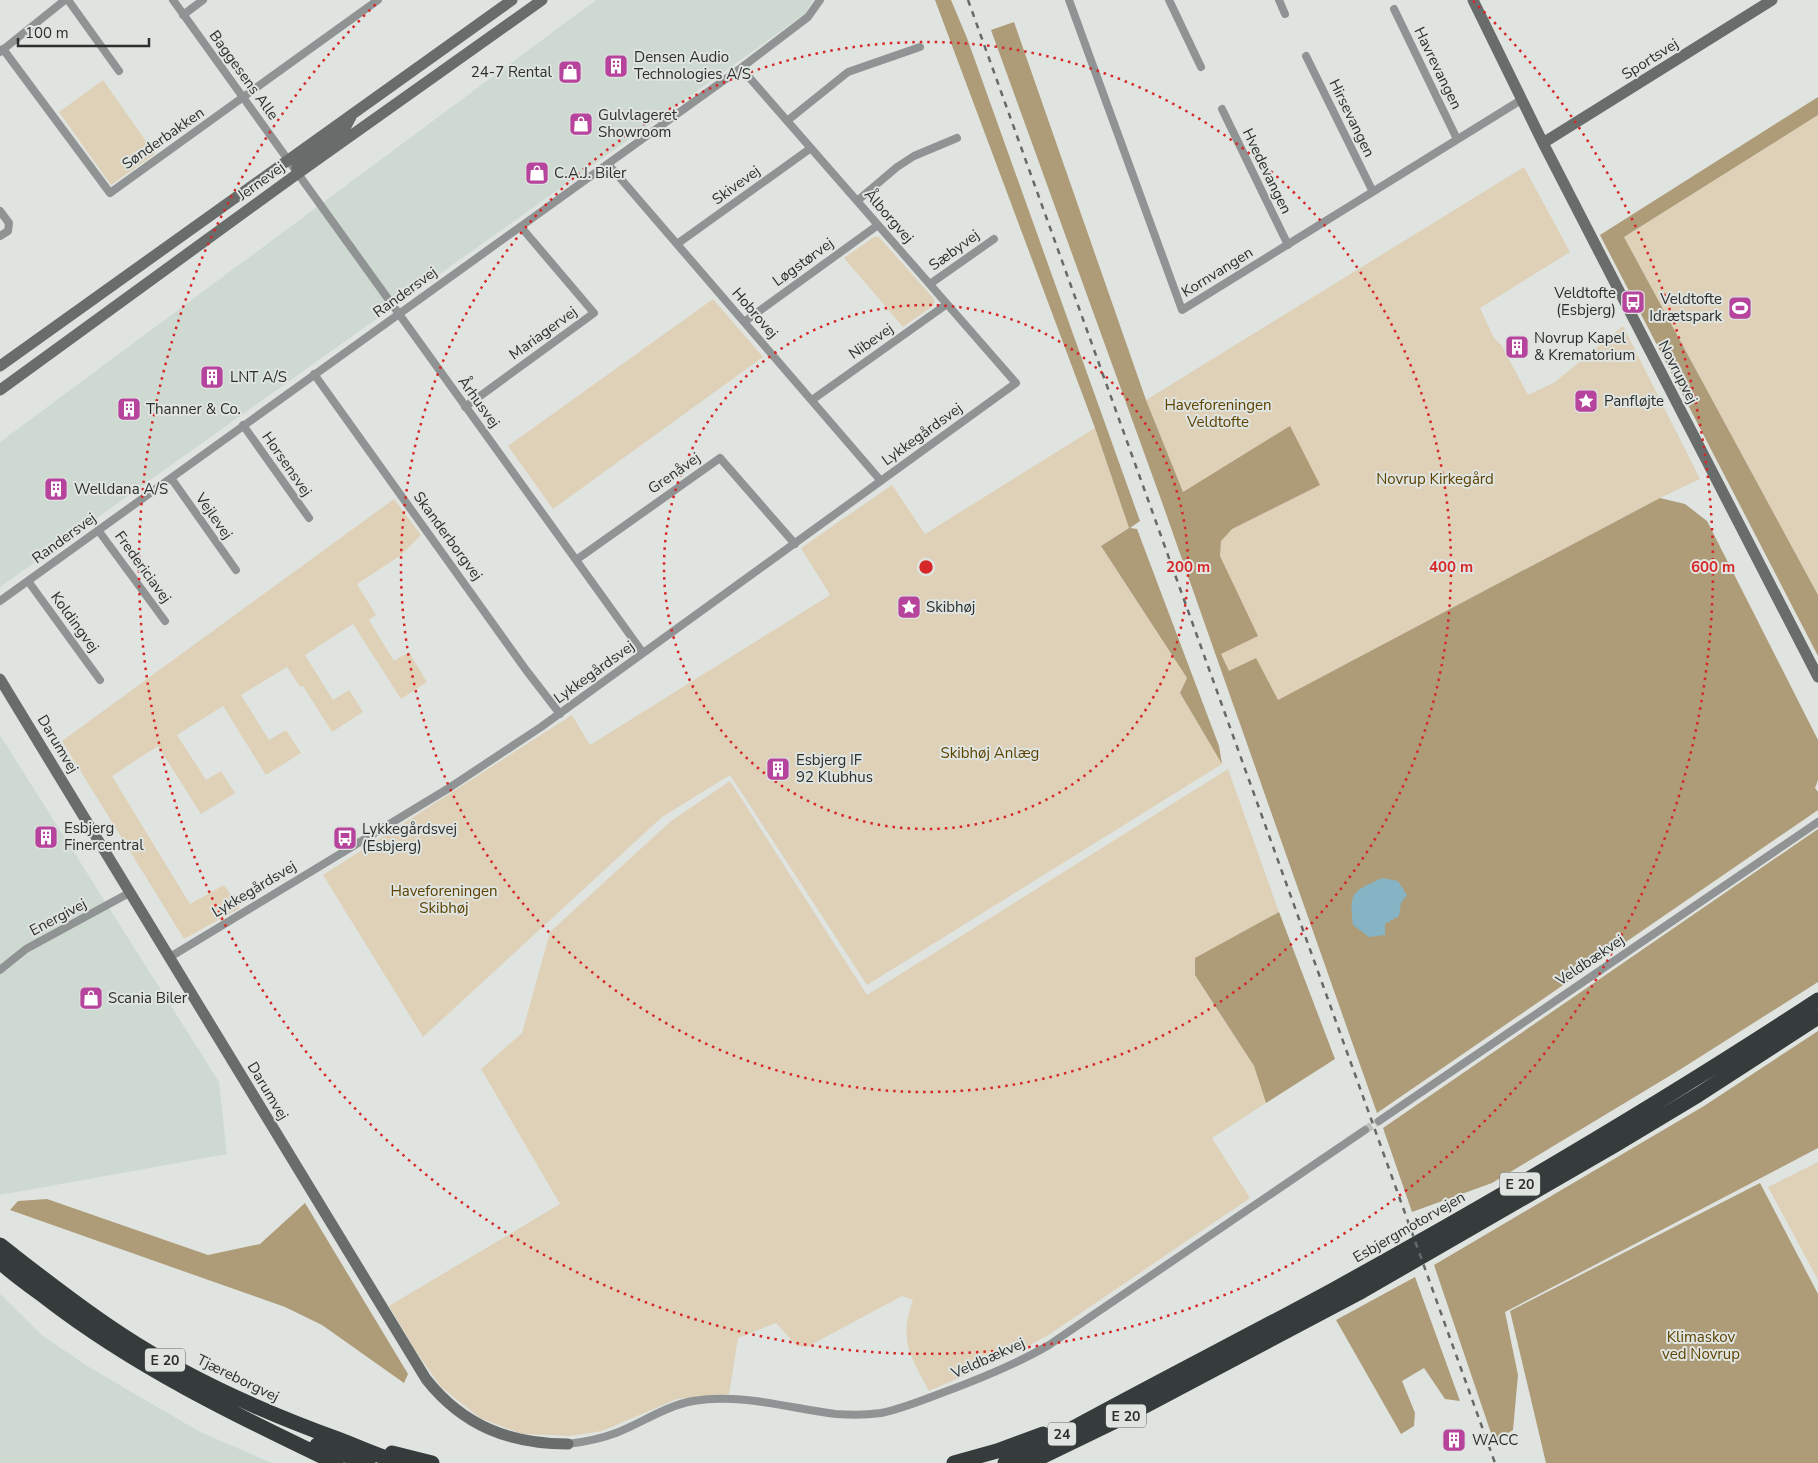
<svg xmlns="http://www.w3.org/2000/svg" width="1818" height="1463" font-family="'Nunito Sans',sans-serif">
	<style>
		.built { fill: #cedad1 }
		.green { fill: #dfd1b8 }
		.forest { fill: #ae9b78 }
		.water { fill: #87b4c5 }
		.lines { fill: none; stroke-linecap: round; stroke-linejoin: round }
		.street-tunnel { stroke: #bbc0bc; stroke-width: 8; stroke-dasharray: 8 4; stroke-linecap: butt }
		.street { stroke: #909393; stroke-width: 8 }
		.secondary { stroke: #686d6c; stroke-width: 11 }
		.highway { stroke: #363c3b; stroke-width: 15 }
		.rail { stroke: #666967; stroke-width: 2.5; stroke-dasharray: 6 6; stroke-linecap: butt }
		.ring { fill: none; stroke: #d62828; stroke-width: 2.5; stroke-dasharray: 2.5 5 }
		.labels { text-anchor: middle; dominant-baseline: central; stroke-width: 4; stroke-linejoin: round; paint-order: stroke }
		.shield { fill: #dfe4e0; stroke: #626563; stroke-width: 1 }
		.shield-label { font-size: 14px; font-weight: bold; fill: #2c2f2d }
		.poi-label { font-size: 15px; fill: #2c2f2d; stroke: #dfe4e0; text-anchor: start }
		.street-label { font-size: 15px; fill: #2c2f2d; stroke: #dfe4e0 }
		.park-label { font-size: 15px; fill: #5d4200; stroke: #dfe4e0 }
		.centre { fill: #d62828; stroke: #dfe4e0; stroke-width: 2.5 }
		.ring-label { font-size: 15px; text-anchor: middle; font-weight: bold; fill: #d62828; stroke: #dfe4e0; stroke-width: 4; stroke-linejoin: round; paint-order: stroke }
	</style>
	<rect width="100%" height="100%" fill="#dfe4e0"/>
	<path class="built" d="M596 0H813L805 14 0 587V442Z
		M0 735 219 1082 227 1154 0 1195Z
		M0 1294 43 1336 89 1367 200 1432 272 1463H0Z"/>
	<path class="green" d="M103 80 155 154 111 185 59 112Z
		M1818 115V595L1624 237Z
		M1524 167 1570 252 1480 308 1494 338 1502 346 1528 395 1555 382 1623 326 1700 479 1660 498 1239 721 1163 505 1183 493 1146 400Z
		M874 237H879L934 299V305L903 327 844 258Z
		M713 299 763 357 553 509 508 446Z
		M1095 428 1129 528 1101 546 1187 678 1180 693 1222 764 867 985 730 775 662 817 423 1037 323 875 572 715 590 745 830 595 801 548 892 485 925 534Z
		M394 499 421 535 401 555 357 584 376 615 369 620 394 661 409 652 427 682 401 699 353 624 305 655 333 700 349 690 363 712 332 732 303 686 300 687 287 667 241 695 269 740 286 730 301 753 266 775 223 706 177 735 206 780 221 771 235 793 201 814 158 746 112 776 190 904 224 885 240 908 184 939 62 741Z
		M1228 769 1279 912 1196 958 1195 975 1254 1066 1266 1103 1212 1138 1250 1198 1050 1334 1014 1354 929 1391C911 1356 898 1341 913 1300L902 1296 807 1347 797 1346 776 1323 738 1338 729 1394 677 1399 602 1431 570 1436 522 1434 480 1418 441 1387 415 1350 389 1306 560 1204 481 1069 522 1033 550 932 671 821 730 781 867 995Z
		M1818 1162V1280L1768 1187Z"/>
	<path class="forest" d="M935 0H951L967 38 1140 521 1130 528 1137 529 1219 746 1222 764 1180 693 1187 678 1101 546 1129 528 1095 428Z
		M1014 22 1146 400 1183 492 1290 426 1320 485 1232 529 1221 541 1220 556 1258 636 1221 654 1229 671 1256 658 1278 700 1660 498 1685 504 1707 521 1818 740V780L1815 788 1818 792V810L1377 1113 1163 505 991 30Z
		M1818 97V115L1624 237 1818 595V656L1600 235Z
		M1818 829V982L1681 1069 1492 1183 1412 1212 1383 1128Z
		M1279 912 1335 1059 1266 1103 1254 1066 1195 975V958Z
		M1818 1031V1148L1505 1312 1518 1375 1513 1430 1494 1442 1434 1265 1704 1106Z
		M1760 1183 1818 1294V1463H1546L1510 1311Z
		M47 1199 208 1255 260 1244 305 1203 408 1374 404 1383 322 1325 285 1307 10 1210 18 1201Z
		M1415 1277 1460 1401 1445 1399 1424 1368 1402 1381 1415 1413 1414 1426 1401 1434 1336 1320Z"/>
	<path class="water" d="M1382 878 1398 881 1407 895 1401 903 1399 916 1385 924V935L1369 937 1353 925C1349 891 1352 892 1382 878Z"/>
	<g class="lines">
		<path class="street-tunnel" d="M1365 1130 1379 1121"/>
		<path class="street" d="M68 0 119 71
			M173 0 643 653
			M1069 0 1182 310 1521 100
			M1169 0 1201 67
			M1279 0 1285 14
			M1394 9 1457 139
			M183 15 203 0
			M3 49 110 193 378 0
			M0 52 65 0
			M1306 56 1373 192
			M1222 109 1288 245
			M787 121 848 72 920 47
			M608 164 881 481
			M857 201 897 167 914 156 957 138
			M0 211 9 223 8 231 0 236
			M677 244 811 148
			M930 284 994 239
			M744 322 878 225
			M314 374 526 670 560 714
			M812 400 947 304
			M465 407 594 313 521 227
			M243 425 309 518
			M171 478 236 570
			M98 530 165 621
			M576 560 720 458 795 544
			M28 581 100 680
			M0 601 741 68 808 17 820 0
			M170 957 449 788 541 727 1016 383 741 68
			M0 970 26 949 131 892
			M1379 1121 1818 822
			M568 1444C584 1442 600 1439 616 1433 642 1423 665 1406 693 1401 741 1393 788 1408 836 1414 849 1415 867 1415 881 1413 901 1409 920 1401 939 1394 977 1380 1015 1365 1049 1345L1365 1130"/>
		<path class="secondary" d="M1473 0 1543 143 1818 677
			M1543 143 1772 0
			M297 174V162L344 130 351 117
			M0 366 512 0
			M0 390 297 174 542 0
			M0 679 426 1379C463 1426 510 1444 568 1444"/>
		<path class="highway" d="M0 1245C40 1276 80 1308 122 1335 189 1379 263 1412 338 1439 359 1447 380 1457 402 1463
			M0 1262C14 1275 30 1286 45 1297 134 1366 235 1415 336 1463
			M317 1445 368 1463
			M392 1453 432 1463
			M954 1463 997 1451 1043 1434
			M1005 1463 1044 1444C1140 1391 1237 1342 1333 1290 1498 1199 1661 1103 1818 1000
			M1029 1463 1124 1417 1362 1291 1615 1145 1698 1095 1818 1017"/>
		<path class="rail" d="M968 0 1495 1463"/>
	</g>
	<g class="ring">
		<circle cx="926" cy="567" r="262"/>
		<circle cx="926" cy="567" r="525"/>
		<path d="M1473 1A787 787 0 1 1 379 1"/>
	</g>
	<defs>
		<g id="building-square" transform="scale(1.25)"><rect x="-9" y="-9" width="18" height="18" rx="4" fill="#b6439c" stroke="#dfe4e0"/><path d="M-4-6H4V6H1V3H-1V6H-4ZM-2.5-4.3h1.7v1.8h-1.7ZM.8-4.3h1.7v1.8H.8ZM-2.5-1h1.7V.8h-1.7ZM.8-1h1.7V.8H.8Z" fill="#fff"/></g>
		<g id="shop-square" transform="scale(1.25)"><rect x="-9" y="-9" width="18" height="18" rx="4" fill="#b6439c" stroke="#dfe4e0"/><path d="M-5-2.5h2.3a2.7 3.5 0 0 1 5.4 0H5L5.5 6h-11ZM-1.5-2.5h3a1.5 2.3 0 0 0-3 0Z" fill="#fff"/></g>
		<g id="bus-square" transform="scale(1.25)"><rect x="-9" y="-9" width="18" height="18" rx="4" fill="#b6439c" stroke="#dfe4e0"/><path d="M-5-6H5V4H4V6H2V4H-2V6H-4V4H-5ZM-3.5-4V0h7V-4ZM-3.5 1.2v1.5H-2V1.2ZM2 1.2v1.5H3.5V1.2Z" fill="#fff"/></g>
		<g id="stadium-square" transform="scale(1.25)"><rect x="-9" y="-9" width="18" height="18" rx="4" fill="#b6439c" stroke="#dfe4e0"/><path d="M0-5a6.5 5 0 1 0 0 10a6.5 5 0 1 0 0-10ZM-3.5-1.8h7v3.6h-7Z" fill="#fff"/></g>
		<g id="sight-square" transform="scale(1.25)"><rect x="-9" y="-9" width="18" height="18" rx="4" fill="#b6439c" stroke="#dfe4e0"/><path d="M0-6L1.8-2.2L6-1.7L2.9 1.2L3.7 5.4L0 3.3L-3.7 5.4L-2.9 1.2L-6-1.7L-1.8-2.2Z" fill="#fff"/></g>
	</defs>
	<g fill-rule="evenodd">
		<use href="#building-square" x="616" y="66"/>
		<use href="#shop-square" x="570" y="72"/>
		<use href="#shop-square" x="581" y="124"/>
		<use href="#shop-square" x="537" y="173"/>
		<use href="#bus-square" x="1633" y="302"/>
		<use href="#stadium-square" x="1740" y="308"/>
		<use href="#building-square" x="1517" y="347"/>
		<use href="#building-square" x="212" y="377"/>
		<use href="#sight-square" x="1586" y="401"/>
		<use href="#building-square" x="129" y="409"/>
		<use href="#building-square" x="56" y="489"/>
		<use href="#sight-square" x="909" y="607"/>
		<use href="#building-square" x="778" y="769"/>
		<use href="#building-square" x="46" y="837"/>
		<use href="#bus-square" x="345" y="838"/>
		<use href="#shop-square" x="91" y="998"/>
		<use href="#building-square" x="1454" y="1440"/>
	</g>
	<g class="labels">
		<g class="shield">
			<rect x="1500" y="1172.5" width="40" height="23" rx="4"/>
			<rect x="145" y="1348.5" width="40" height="23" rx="4"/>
			<rect x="1106" y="1404.5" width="40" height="23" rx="4"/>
			<rect x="1048" y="1422.5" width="28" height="23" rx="4"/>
		</g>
		<g class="shield-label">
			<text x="1520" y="1184">E 20</text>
			<text x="165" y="1360">E 20</text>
			<text x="1126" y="1416">E 20</text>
			<text x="1062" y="1434">24</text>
		</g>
		<g class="poi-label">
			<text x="634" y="57">Densen Audio<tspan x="634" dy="17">Technologies A/S</tspan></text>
			<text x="552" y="72" text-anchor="end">24-7 Rental</text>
			<text x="598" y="115">Gulvlageret<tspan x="598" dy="17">Showroom</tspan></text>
			<text x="554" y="173">C.A.J. Biler</text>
			<text x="1616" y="293" text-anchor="end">Veldtofte<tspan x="1616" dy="17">(Esbjerg)</tspan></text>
			<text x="1722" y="299" text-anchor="end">Veldtofte<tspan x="1722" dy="17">Idrætspark</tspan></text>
			<text x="1534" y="338">Novrup Kapel<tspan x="1534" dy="17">&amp; Krematorium</tspan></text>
			<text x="230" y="377">LNT A/S</text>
			<text x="1604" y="401">Panfløjte</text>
			<text x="146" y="409">Thanner &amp; Co.</text>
			<text x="74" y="489">Welldana A/S</text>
			<text x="926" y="607">Skibhøj</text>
			<text x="796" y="760">Esbjerg IF<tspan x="796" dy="17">92 Klubhus</tspan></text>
			<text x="64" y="828">Esbjerg<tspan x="64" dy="17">Finercentral</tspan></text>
			<text x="362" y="829">Lykkegårdsvej<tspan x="362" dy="17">(Esbjerg)</tspan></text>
			<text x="108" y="998">Scania Biler</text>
			<text x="1472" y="1440">WACC</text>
		</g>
		<g class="street-label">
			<text transform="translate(1650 59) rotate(-32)">Sportsvej</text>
			<text transform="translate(1438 68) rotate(64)">Havrevangen</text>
			<text transform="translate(244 75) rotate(54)">Baggesens Alle</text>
			<text transform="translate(1352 118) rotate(64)">Hirsevangen</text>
			<text transform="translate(163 138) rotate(-35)">Sønderbakken</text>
			<text transform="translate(1267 171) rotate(64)">Hvedevangen</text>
			<text transform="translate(261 181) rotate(-36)">Jernevej</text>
			<text transform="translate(736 185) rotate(-36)">Skivevej</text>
			<text transform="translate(889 216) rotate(49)">Ålborgvej</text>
			<text transform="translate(954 250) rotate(-36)">Sæbyvej</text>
			<text transform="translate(803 262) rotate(-36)">Løgstørvej</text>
			<text transform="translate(1217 272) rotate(-32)">Kornvangen</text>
			<text transform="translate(405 292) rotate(-36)">Randersvej</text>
			<text transform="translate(755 313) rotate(49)">Hobrovej</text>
			<text transform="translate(543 333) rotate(-36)">Mariagervej</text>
			<text transform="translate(871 341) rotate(-35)">Nibevej</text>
			<text transform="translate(1678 372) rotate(63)">Novrupvej</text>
			<text transform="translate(479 402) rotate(54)">Århusvej</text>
			<text transform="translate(922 434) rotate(-36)">Lykkegårdsvej</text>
			<text transform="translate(287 464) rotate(55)">Horsensvej</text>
			<text transform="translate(674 473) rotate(-35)">Grenåvej</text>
			<text transform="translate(214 516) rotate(55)">Vejlevej</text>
			<text transform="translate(448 536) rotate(54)">Skanderborgvej</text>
			<text transform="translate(64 538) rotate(-36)">Randersvej</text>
			<text transform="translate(143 567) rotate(54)">Fredericiavej</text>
			<text transform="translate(75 622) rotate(54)">Koldingvej</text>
			<text transform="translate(594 672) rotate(-36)">Lykkegårdsvej</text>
			<text transform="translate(58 744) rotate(59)">Darumvej</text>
			<text transform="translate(254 889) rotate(-31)">Lykkegårdsvej</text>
			<text transform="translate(58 917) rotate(-28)">Energivej</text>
			<text transform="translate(1590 960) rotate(-34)">Veldbækvej</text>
			<text transform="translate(268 1091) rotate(59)">Darumvej</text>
			<text transform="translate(1409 1227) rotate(-30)">Esbjergmotorvejen</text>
			<text transform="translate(988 1358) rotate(-24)">Veldbækvej</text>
			<text transform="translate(238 1378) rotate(26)">Tjæreborgvej</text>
		</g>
		<g class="park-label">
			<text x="1218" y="405">Haveforeningen<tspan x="1218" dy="17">Veldtofte</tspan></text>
			<text x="1435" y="479">Novrup Kirkegård</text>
			<text x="990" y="753">Skibhøj Anlæg</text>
			<text x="444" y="891">Haveforeningen<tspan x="444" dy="17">Skibhøj</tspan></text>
			<text x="1701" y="1337">Klimaskov<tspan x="1701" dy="17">ved Novrup</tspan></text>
		</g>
	</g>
	<circle cx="926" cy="567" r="8" class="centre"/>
	<g class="ring-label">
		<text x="1188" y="572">200 m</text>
		<text x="1451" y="572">400 m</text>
		<text x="1713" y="572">600 m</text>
	</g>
	<path d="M18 38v8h131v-8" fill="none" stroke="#2c2f2d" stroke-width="2.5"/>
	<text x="25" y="38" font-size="15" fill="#2c2f2d" stroke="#dfe4e0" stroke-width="4" paint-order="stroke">100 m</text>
</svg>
